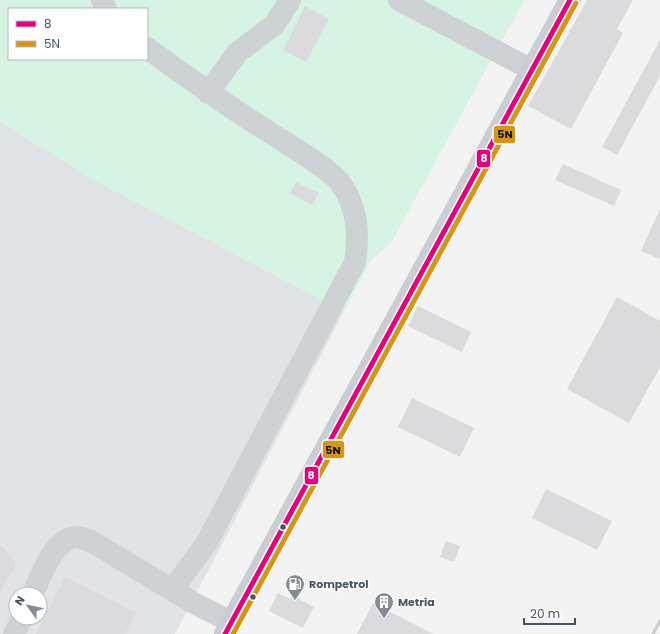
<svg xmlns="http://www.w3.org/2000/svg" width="660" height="634" font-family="Poppins,sans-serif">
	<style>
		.airport { fill: #e1e3e6; fill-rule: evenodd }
		.green { fill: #d6f4e3; fill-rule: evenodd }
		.building { fill: #dbdbdd }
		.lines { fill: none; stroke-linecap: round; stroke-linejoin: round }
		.minor { stroke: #cfd2d4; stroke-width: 22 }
		.major { stroke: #caced2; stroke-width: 22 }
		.rail { stroke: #c9cbcd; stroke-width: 3 }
		.bus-1-casing { stroke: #fff; stroke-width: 8 }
		.bus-2-casing { stroke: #fff; stroke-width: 8 }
		.bus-1 { stroke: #e5007d; stroke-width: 5 }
		.bus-2 { stroke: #d49614; stroke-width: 5 }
		.bus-dot { fill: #485463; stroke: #fff; stroke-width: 1.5 }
		.labels { text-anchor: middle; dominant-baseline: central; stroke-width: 3.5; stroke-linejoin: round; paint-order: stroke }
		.poi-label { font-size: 11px; font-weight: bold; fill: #485463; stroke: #fff; text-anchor: start }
		.line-badge { stroke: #fff; stroke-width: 1.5 }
		.badge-label { font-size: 11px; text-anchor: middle; font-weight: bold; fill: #fff }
		.pale-badge-label { font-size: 11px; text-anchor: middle; font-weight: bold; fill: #111 }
	</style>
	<rect width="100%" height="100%" fill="#f4f3f3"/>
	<path class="airport" d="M0 0H524L390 244 371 260 175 634H0ZM9 9H147V59H9ZM16 594H40V618H16Z"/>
	<path class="green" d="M0 0H524L390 244 371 260 344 312 97 182 0 122ZM9 9H147V59H9Z"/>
	<path class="building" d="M587 0H633L617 29 623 33 571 129 528 106Z
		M305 6 329 19 306 62 283 50Z
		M660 40V76L617 155 602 147Z
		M563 164 621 190 614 206 555 180Z
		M296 182 319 193 312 205 290 193Z
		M660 209V259L641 251Z
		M617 297 660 321V367L629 423 567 389Z
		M418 306 471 332 462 352 408 326Z
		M412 398 474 428 460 457 398 427Z
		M546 489 612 521 597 550 532 518Z
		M446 541 460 546 454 562 440 557Z
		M0 545 15 561V568L0 591Z
		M65 577 136 613 125 634H36Z
		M278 593 291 599 292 595 314 607 303 628 269 611Z
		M373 603 433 634H357Z"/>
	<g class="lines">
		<path class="minor" d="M102 0 106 9
			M399 0 532 70
			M147 48C188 78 229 107 272 134 289 145 331 169 341 184 358 208 359 235 355 262L206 544 173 589
			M208 93 237 53 274 25 290 0
			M33 594C40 577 54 537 77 537 80 537 85 539 89 540L192 602 231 622
			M14 634 22 618"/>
		<path class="major" d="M225 634 570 0"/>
		<path class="rail" d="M653 634 660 621"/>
		<g class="bus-1-casing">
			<path id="bus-1" d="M225 634 570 0"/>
		</g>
		<g class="bus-2-casing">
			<path id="bus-2" d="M233 634 576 3"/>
		</g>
		<use href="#bus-1" class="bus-1"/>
		<use href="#bus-2" class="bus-2"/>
	</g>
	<defs>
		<g id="fuel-pin" transform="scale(1)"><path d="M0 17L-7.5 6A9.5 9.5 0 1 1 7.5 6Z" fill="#848c95" stroke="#fff"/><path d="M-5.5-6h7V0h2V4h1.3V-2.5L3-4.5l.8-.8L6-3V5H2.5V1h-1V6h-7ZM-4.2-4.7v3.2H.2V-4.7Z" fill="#fff"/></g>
		<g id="building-pin" transform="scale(1)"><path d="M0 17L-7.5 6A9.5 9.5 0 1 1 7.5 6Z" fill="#848c95" stroke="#fff"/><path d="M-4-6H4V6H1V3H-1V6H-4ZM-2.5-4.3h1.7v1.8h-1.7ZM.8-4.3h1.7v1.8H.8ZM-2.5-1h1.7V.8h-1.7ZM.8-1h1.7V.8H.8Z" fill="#fff"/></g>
	</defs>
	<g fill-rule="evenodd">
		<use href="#fuel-pin" x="295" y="584"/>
		<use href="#building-pin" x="384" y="602"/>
	</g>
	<g class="bus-dot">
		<circle cx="283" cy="527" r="3.5"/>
		<circle cx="253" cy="597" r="3.5"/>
	</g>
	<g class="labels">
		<g class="poi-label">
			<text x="309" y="584">Rompetrol</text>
			<text x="398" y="602">Metria</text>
		</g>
	</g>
	<g class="line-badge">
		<rect x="493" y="125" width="23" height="19" rx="4" fill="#d49614"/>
		<rect x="476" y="149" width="15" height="19" rx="4" fill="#e5007d"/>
		<rect x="322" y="440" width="23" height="19" rx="4" fill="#d49614"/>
		<rect x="304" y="466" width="15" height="19" rx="4" fill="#e5007d"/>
	</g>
	<g class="badge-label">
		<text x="484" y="162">8</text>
		<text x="311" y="479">8</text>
	</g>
	<g class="pale-badge-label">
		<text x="505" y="138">5N</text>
		<text x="333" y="454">5N</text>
	</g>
	<rect x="8" y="8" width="140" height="52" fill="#ffffff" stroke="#b6bbc1"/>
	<rect x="16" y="21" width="20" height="6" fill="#e5007d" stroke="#b6bbc1"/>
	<text x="44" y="28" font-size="12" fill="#485463">8</text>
	<rect x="16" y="41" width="20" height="6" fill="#d49614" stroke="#b6bbc1"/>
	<text x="44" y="48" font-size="12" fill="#485463">5N</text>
	<g transform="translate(28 606) rotate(303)"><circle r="19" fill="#ffffff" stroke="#b6bbc1"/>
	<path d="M0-3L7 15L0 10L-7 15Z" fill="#848c95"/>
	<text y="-6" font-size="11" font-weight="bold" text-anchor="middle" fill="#485463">N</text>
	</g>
	<path d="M524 618v6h51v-6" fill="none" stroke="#485463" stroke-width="2"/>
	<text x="530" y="618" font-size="12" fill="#485463" stroke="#ffffff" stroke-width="3" paint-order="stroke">20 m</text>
</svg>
